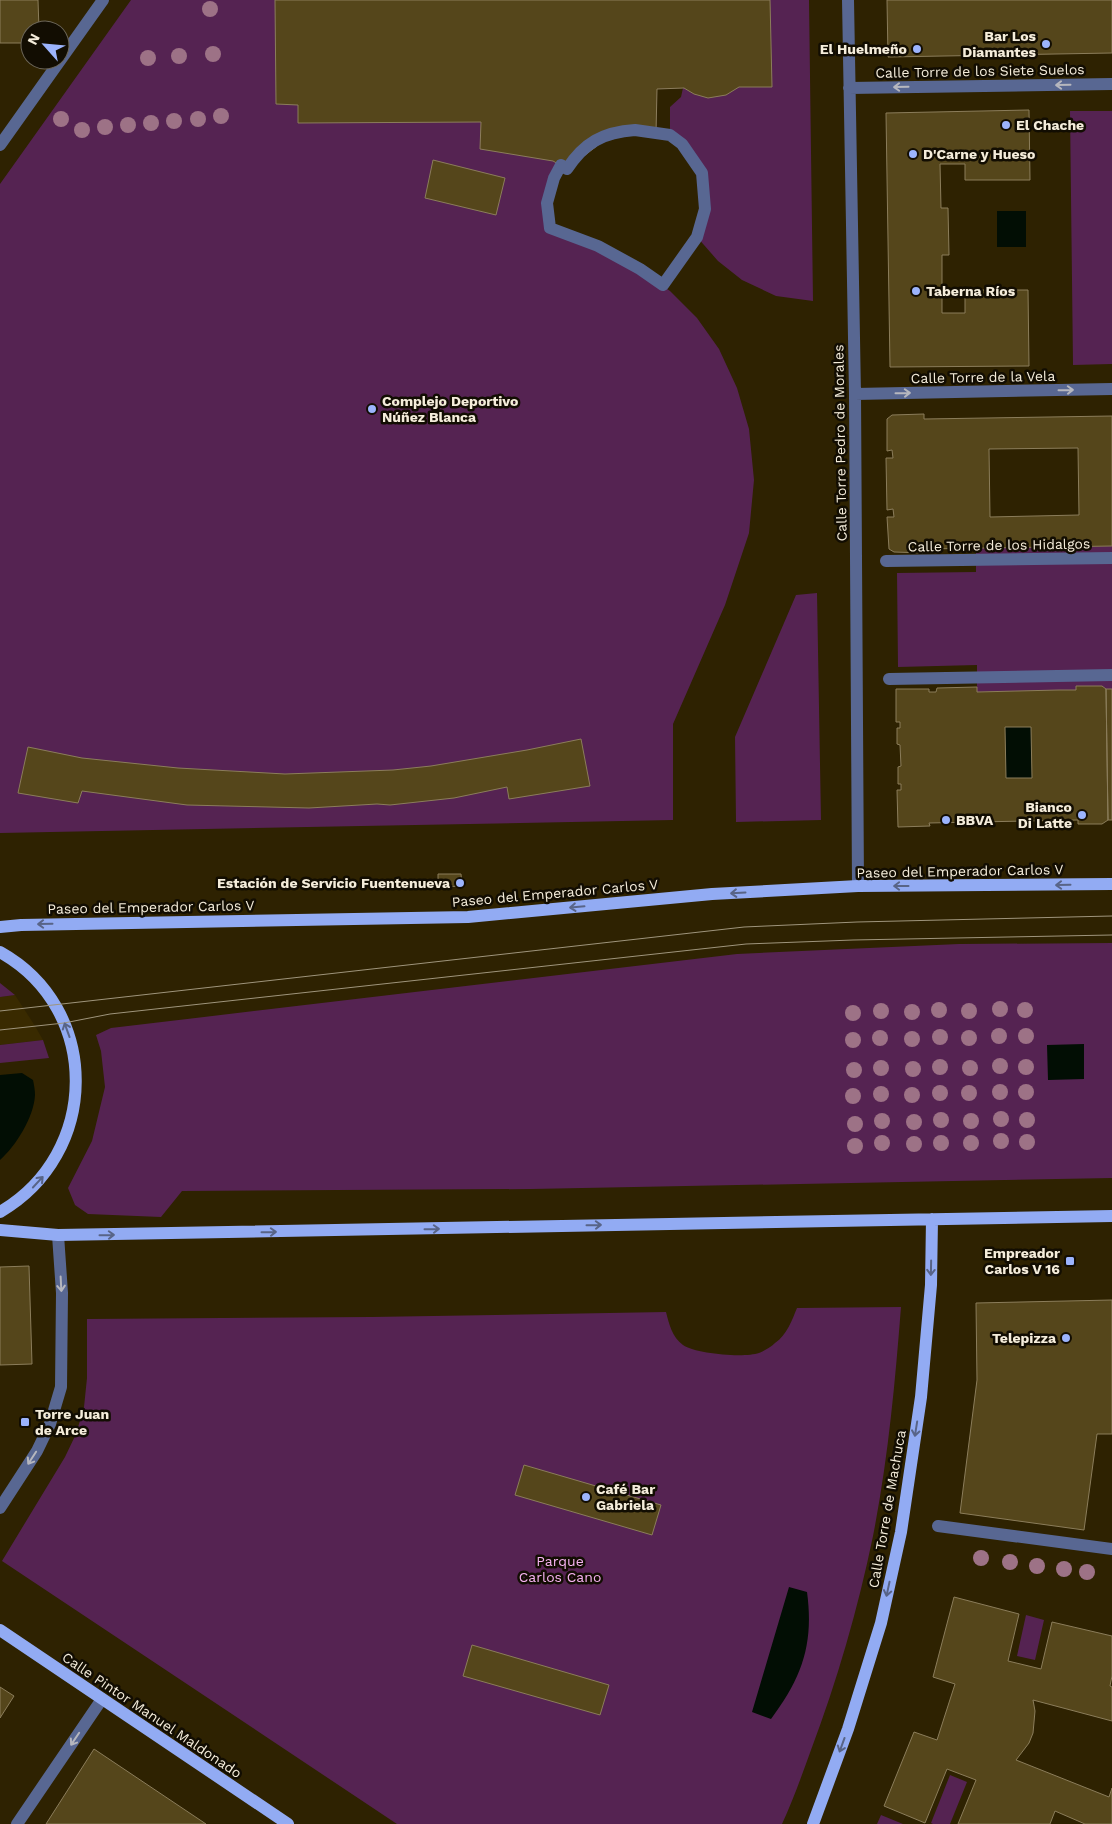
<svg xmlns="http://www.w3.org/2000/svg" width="1112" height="1824" font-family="'Work Sans',sans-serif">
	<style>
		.built { fill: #392a00 }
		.green { fill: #552352 }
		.water { fill: #020e04 }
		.building { fill: #55461b; stroke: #8b7d5b; fill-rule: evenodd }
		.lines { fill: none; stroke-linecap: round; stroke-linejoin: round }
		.minor { stroke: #586792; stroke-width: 12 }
		.major { stroke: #92abf3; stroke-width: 12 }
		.tram { stroke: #9f957c; stroke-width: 1 }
		.tree { fill: #9d7286 }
		.oneway { stroke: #b6b7be }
		.oneway2 { stroke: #586487 }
		.poi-dot { fill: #9cb4fd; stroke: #120d02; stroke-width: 2 }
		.labels { text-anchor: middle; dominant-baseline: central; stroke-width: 5; stroke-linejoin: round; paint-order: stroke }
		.poi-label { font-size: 14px; font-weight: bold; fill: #f5eddb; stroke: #120d02; text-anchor: start }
		.street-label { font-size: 14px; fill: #f5eddb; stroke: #120d02 }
		.park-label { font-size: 14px; fill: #f7b3f2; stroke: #120d02 }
	</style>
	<rect width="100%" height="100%" fill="#2e2201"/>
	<path class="built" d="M15 995 35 1026 43 1040 0 1045V997Z"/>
	<path class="green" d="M131 0H809L813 301 776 296 742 280 718 261 697 237 702 173 670 135V107L681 97 683 88 657 89 656 133 615 132 554 178 550 228 640 269 670 291 697 318 719 349 737 388 749 429 754 480 749 533 725 605 673 724V820L0 833V184Z
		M1070 111H1112V364L1073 365Z
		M1112 546V689H1106L1101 686H1076V690L977 692V665L898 667 897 573 976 572V548Z
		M817 593 821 820 736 822 735 737 796 595Z
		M1112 943V1178L531 1189 182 1191 161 1217 88 1214 75 1205 68 1188 92 1141 105 1087 101 1051 96 1035 111 1028 737 954 959 944Z
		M0 983 15 995 0 997Z
		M43 1040 49 1058 0 1063V1045Z
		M901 1307C895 1384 888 1460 873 1536 858 1609 837 1681 811 1750 802 1775 793 1800 782 1824H397L2 1561 65 1457 76 1434 84 1407 87 1378V1319L371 1317 666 1312C669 1324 672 1337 683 1345 696 1354 744 1358 759 1353 764 1351 771 1347 775 1343 787 1335 792 1320 797 1308Z
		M1026 1615 1044 1620 1035 1660 1017 1656Z
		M950 1775 967 1782 950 1824H933L931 1823Z
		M881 1815 903 1824H877Z"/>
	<path class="water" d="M997 211H1026V247H997Z
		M1005 727H1031L1032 778H1006Z
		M1084 1044V1079L1048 1080 1047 1045Z
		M22 1073 33 1080C34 1085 35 1090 35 1095 34 1117 16 1146 0 1160V1075Z
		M789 1587 807 1592C814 1644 802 1678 771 1719L752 1712Z"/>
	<path class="building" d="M0 0H38L39 30H30V43H0Z
		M275 0H770L772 87H739L726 95 708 98 694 94 684 88 657 89 656 133 615 132 567 169 553 161 480 149 481 122 298 123V105L276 104Z
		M887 0H1112V53L888 57Z
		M1029 110 1030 180H965V164H940L941 208H948L949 255H942V313H965V290H1028L1029 366 890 367 886 113Z
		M433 160 505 178 496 215 425 198Z
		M924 414V419L1112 416V546L925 549V553L894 552 889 549 887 517H894L893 509 887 510 886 458H893L892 450 887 451V419L892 415ZM1078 448 1079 515 990 517 989 449Z
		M1076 686H1102L1106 689 1108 820 1102 824H1078V820L977 822 929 823 930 826 898 827 897 790H901V784H898V767L901 766 900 745 897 744V728H900V722H896V689H929V692H936L937 688 977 687V692L1059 690H1076ZM1005 727H1031L1032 778H1006Z
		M1106 689H1112V820H1108Z
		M581 739 590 786 509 799 507 787 454 798 390 805 377 804 309 808 187 805 82 791 78 803 18 793 28 747 82 758 178 768 285 774 393 770 431 766 527 750Z
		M438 874H461L462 886 438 887Z
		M29 1266 32 1364 0 1365V1267Z
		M1112 1300V1434H1097L1084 1530 960 1513 977 1380 976 1303Z
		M524 1465 661 1505 652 1535 515 1495Z
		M954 1597 1019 1614 1008 1661 1041 1669 1052 1622 1112 1636V1676L1110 1686 1112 1687V1721L1033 1700 1035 1711 1033 1733 1029 1743 1016 1760 1109 1797 1112 1788V1824H1085L1055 1811 1050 1824H958L976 1780 947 1769 925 1823 884 1806 914 1732 937 1740 955 1684 933 1677Z
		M472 1645 609 1685 600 1715 463 1676Z
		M0 1687 14 1696 0 1718Z
		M94 1749 206 1824H46Z"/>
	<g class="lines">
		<path class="minor" d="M848 0 855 394 858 886
			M849 88 1112 84
			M635 130 670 135 682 144 702 173 705 209 697 237 663 285 640 269 598 246 550 228 547 203 554 178 561 165 567 169C584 143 603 132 635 130Z
			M0 145 103 0
			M855 394 1112 389
			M886 561 1112 558
			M889 679 1112 675
			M0 1508 37 1451 50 1424 61 1387 62 1293 58 1235
			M938 1526 1112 1549
			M17 1824 102 1699"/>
		<path class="major" d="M0 927 21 925 468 917 712 894 858 886 1112 884
			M0 952C102 1009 100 1154 0 1212
			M0 1230 58 1235 1112 1216
			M0 1630 288 1824
			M813 1824 848 1729 881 1623 901 1532 921 1397 931 1285 932 1219"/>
		<path class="tram" d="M0 1011 744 927 857 922 1112 916
			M0 1030 64 1023 110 1014 746 944 853 940 1112 935"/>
	</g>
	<g class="tree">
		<circle cx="210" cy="9" r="8"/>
		<circle cx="213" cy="54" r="8"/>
		<circle cx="179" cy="56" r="8"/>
		<circle cx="148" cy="58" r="8"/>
		<circle cx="221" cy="116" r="8"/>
		<circle cx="61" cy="119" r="8"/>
		<circle cx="198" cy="119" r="8"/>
		<circle cx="174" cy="121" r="8"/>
		<circle cx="151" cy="123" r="8"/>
		<circle cx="128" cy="125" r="8"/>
		<circle cx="105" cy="127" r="8"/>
		<circle cx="82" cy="130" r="8"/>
		<circle cx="1000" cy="1009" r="8"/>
		<circle cx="939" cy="1010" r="8"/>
		<circle cx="1025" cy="1010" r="8"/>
		<circle cx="881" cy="1011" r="8"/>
		<circle cx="969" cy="1011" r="8"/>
		<circle cx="912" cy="1012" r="8"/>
		<circle cx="853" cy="1013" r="8"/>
		<circle cx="999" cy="1036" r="8"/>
		<circle cx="1026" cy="1036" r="8"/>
		<circle cx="940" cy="1037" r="8"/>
		<circle cx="880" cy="1038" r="8"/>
		<circle cx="969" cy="1038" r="8"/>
		<circle cx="912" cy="1039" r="8"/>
		<circle cx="853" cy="1040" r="8"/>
		<circle cx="1000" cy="1066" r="8"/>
		<circle cx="940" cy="1067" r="8"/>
		<circle cx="1026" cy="1067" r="8"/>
		<circle cx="881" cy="1068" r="8"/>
		<circle cx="970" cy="1068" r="8"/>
		<circle cx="913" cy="1069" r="8"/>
		<circle cx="854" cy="1070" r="8"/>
		<circle cx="1000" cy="1092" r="8"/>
		<circle cx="1026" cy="1092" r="8"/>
		<circle cx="940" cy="1093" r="8"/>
		<circle cx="969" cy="1093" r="8"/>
		<circle cx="881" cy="1094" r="8"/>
		<circle cx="912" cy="1095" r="8"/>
		<circle cx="853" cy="1096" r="8"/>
		<circle cx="1001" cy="1119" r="8"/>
		<circle cx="941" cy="1120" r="8"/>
		<circle cx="1027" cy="1120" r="8"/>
		<circle cx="882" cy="1121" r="8"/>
		<circle cx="971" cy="1121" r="8"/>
		<circle cx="914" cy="1122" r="8"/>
		<circle cx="855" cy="1124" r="8"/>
		<circle cx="1001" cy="1141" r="8"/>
		<circle cx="1027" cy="1142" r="8"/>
		<circle cx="882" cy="1143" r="8"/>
		<circle cx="941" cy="1143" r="8"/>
		<circle cx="971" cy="1143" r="8"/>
		<circle cx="914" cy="1144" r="8"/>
		<circle cx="855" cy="1146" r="8"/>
		<circle cx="981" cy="1558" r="8"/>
		<circle cx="1010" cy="1562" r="8"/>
		<circle cx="1037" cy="1566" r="8"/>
		<circle cx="1064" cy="1569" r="8"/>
		<circle cx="1087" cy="1572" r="8"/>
	</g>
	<defs><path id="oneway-shaft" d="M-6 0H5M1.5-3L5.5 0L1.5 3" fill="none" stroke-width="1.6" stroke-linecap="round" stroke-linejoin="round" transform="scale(1.25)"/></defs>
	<g class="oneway">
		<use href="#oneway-shaft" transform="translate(1063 85) rotate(179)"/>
		<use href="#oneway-shaft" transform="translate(901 87) rotate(179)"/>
		<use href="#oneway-shaft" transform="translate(1066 390) rotate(-1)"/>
		<use href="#oneway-shaft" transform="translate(903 393) rotate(-1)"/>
		<use href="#oneway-shaft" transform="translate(61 1284) rotate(87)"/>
		<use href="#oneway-shaft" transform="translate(32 1458) rotate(123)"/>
		<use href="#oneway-shaft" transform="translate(75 1739) rotate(124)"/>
	</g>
	<g class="oneway2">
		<use href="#oneway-shaft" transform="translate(1063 885) rotate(179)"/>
		<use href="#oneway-shaft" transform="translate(901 886) rotate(180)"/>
		<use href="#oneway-shaft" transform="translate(738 893) rotate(177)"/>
		<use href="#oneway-shaft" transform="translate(577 907) rotate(175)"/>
		<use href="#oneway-shaft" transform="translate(45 924) rotate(179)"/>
		<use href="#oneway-shaft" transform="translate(67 1030) rotate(-110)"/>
		<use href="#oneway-shaft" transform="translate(38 1182) rotate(-47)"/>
		<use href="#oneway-shaft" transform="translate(594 1225) rotate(-1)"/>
		<use href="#oneway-shaft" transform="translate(432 1229) rotate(-1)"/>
		<use href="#oneway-shaft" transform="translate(269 1232) rotate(-1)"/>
		<use href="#oneway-shaft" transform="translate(107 1235) rotate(-1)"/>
		<use href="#oneway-shaft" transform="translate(931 1268) rotate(91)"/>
		<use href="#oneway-shaft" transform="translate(916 1429) rotate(99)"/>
		<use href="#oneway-shaft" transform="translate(888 1589) rotate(102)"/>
		<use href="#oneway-shaft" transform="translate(842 1745) rotate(110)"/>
	</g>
	<g class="poi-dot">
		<circle cx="1046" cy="44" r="5"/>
		<circle cx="917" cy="49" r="5"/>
		<circle cx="1006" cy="125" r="5"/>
		<circle cx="913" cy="154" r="5"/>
		<circle cx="916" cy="291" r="5"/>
		<circle cx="372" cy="409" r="5"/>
		<circle cx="1082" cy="815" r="5"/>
		<circle cx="946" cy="820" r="5"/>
		<circle cx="460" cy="883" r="5"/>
		<rect x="1065" y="1256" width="10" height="10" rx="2.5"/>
		<circle cx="1066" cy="1338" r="5"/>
		<rect x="20" y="1417" width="10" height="10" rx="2.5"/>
		<circle cx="586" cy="1497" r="5"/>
	</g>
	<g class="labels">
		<g class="poi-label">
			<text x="1036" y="36" text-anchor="end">Bar Los<tspan x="1036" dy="16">Diamantes</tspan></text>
			<text x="907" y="49" text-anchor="end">El Huelmeño</text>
			<text x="1016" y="125">El Chache</text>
			<text x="923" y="154">D'Carne y Hueso</text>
			<text x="926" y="291">Taberna Ríos</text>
			<text x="382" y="401">Complejo Deportivo<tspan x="382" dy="16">Núñez Blanca</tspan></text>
			<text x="1072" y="807" text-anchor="end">Bianco<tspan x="1072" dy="16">Di Latte</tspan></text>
			<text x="956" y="820">BBVA</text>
			<text x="450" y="883" text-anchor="end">Estación de Servicio Fuentenueva</text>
			<text x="1060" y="1253" text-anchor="end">Empreador<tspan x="1060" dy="16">Carlos V 16</tspan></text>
			<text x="1056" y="1338" text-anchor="end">Telepizza</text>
			<text x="35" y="1414">Torre Juan<tspan x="35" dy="16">de Arce</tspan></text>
			<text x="596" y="1489">Café Bar<tspan x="596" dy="16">Gabriela</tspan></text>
		</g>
		<g class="street-label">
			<text transform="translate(980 71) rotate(-1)">Calle Torre de los Siete Suelos</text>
			<text transform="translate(983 377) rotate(-1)">Calle Torre de la Vela</text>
			<text transform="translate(840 443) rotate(-91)">Calle Torre Pedro de Morales</text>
			<text transform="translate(999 545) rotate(-1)">Calle Torre de los Hidalgos</text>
			<text transform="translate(960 871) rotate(-1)">Paseo del Emperador Carlos V</text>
			<text transform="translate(555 893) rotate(-5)">Paseo del Emperador Carlos V</text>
			<text transform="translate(151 907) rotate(-1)">Paseo del Emperador Carlos V</text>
			<text transform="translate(887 1509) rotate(-80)">Calle Torre de Machuca</text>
			<text transform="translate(152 1715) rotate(34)">Calle Pintor Manuel Maldonado</text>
		</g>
		<g class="park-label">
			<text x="560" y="1561">Parque<tspan x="560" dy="16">Carlos Cano</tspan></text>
		</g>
	</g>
	<g transform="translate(45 45) rotate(297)"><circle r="24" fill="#120d02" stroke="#6d6759"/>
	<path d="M0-4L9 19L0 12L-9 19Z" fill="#9cb4fd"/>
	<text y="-8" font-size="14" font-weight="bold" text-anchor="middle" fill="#f5eddb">N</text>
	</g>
</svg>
